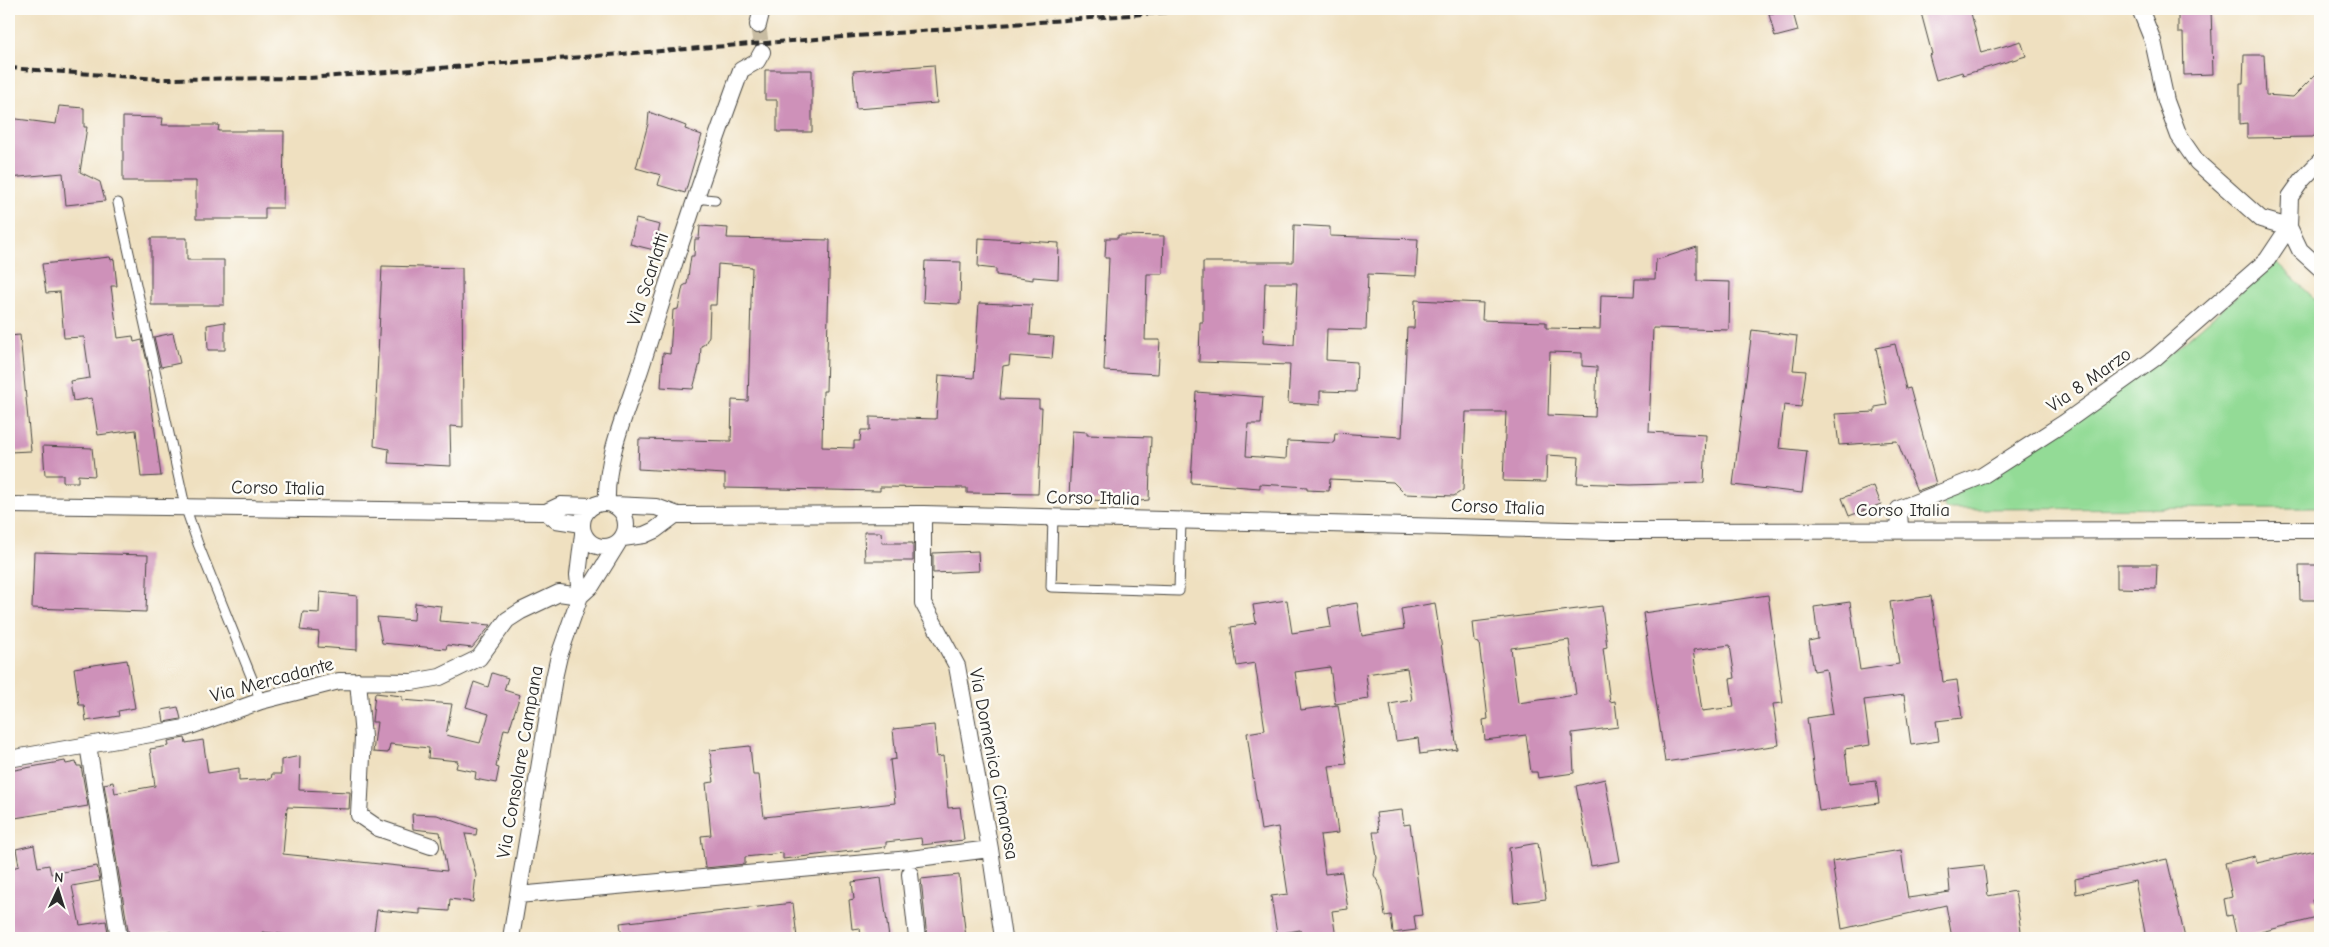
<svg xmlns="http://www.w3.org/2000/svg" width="2329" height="947" font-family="'Comic Neue',sans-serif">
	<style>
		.green { fill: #93db96; stroke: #5f8360 }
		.building { fill: #ce91b9; fill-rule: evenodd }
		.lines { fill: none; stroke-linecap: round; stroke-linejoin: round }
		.minor-tunnel { stroke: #c8bca2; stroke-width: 16; stroke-dasharray: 16 8; stroke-linecap: butt }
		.service-casing { stroke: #484641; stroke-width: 11 }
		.minor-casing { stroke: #484641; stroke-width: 18 }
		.service { stroke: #fff; stroke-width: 9 }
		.minor { stroke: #fff; stroke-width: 16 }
		.rail { stroke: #2b2b2b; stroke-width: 4; stroke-dasharray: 8 4; stroke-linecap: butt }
		.labels { text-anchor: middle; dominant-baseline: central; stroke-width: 5; stroke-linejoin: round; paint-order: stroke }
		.street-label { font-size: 19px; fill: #2b2b2b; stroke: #fdfcf7 }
	</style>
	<rect width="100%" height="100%" fill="#fdfcf7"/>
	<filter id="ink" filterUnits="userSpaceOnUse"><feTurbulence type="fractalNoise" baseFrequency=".02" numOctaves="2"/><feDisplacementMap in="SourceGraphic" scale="10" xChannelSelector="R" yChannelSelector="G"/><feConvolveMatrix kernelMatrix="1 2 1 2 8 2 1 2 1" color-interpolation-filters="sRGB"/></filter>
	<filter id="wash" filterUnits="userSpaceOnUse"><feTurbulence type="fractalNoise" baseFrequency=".0096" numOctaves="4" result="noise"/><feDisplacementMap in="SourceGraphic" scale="20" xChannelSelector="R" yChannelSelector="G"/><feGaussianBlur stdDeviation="1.12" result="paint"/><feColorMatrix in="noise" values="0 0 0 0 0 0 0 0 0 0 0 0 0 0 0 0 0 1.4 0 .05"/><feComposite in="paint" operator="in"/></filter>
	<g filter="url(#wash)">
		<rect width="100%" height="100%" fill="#efe0c0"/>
		<path class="green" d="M2276 262 2320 304V508L1945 509 1943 500 2164 359Z"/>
		<g id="blocks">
			<path class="building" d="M1792 9 1798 31 1775 37 1769 14Z
				M1920 9H1970L1981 53 2021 41 2026 56 1963 75 1962 72 1936 80 1929 55 1932 54Z
				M2178 9H2211L2213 74 2184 75 2183 33H2178Z
				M2244 55H2264L2266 95 2293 97 2320 70V129L2313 137 2247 138V123L2240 124V83H2243Z
				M934 65 937 103 856 109 853 71Z
				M765 70H812V132H777V100H765Z
				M59 106 84 108V127H87L80 172 100 182 105 201 66 205 63 173 9 178V118L56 124Z
				M649 112 686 126 685 129 702 135 685 193 658 185 661 175 636 168 648 124Z
				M123 117 163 118 162 125H219L218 131H284L283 208H265V219H196V181H123Z
				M636 219 660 225 654 250 630 244Z
				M1294 225 1330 227V236L1418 239 1416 276 1368 274 1366 330 1327 329 1326 360 1357 362 1356 392 1320 391V405L1288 403 1290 365 1199 362 1200 322H1203V262H1293ZM1265 283H1297L1294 345 1263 343Z
				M700 226 728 228 727 238 830 240 826 391H823L822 447 854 448V441H860L861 430H870V417L936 419 939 375 974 378 979 303 1032 305 1030 335 1054 337 1052 359 1010 356 1009 365 1003 366 1000 399 1039 400V408H1042L1038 494 967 493V488L880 487V491L725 488V474L638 469 639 439 731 441 732 400 748 401 752 267 718 264 716 305H710L709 336 705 344 701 346 700 363 693 389 661 387 663 353 670 354 673 310 678 309 683 286 687 284 691 256H694L695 239H699Z
				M1118 235 1164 236 1163 274H1147L1145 340H1160L1158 374 1104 371 1109 258H1105L1106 238H1118Z
				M151 238H187V260H224V305H151Z
				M979 238 1059 243 1058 279 1033 277V280L996 275V269L978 267Z
				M1697 247V281L1730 282 1729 330 1653 328 1649 432 1706 435 1704 483 1630 485 1577 483 1579 457 1547 455 1546 482 1503 481 1506 412H1466L1463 490 1454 496 1405 494 1393 482 1330 479 1329 491 1307 490V487L1260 484V488L1191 483 1196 392 1263 397 1261 424H1248L1246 456 1286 459 1287 441 1334 443 1335 433 1402 437 1407 328H1414L1415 300 1483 303 1482 320 1546 322V328L1600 329 1601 295 1634 296 1635 279H1655L1656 260ZM1550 352 1582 353V366L1597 367 1595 417 1548 415Z
				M110 257 111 260 114 259 117 286H111L118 338 133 336 134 342 142 340 149 370 147 371 161 476 141 477 136 430 98 435 92 398 73 401 70 381 90 378 84 337 64 338 60 292 46 293 42 264Z
				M925 261 961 262 960 304 923 302Z
				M382 266 462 268 463 427 450 426 451 466 388 463 389 449 374 446Z
				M225 322V350H208L207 325Z
				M1752 330 1797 336 1793 370 1806 371 1801 407 1784 405 1779 448 1807 451 1802 493 1733 485Z
				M173 333 180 363 161 367 154 337Z
				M20 335 31 451 9 452V336Z
				M1895 344 1906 389 1910 388 1936 484 1917 491 1897 441 1839 445 1835 414 1875 412V407L1887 405 1876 348Z
				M1072 431 1087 432V435L1151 437 1149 500 1130 502 1069 499Z
				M43 446 92 448 95 476 78 475V482H63V475H45Z
				M1874 486 1881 504 1849 516 1842 498Z
				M864 532H881L882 543H913V561H865Z
				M978 551 979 571 933 573V553Z
				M34 552 148 555 146 612 32 608Z
				M2117 564H2157L2156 589 2117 588Z
				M2299 565H2320V600H2300Z
				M320 592 357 596V650L318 647 319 632 300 630 303 612 319 613Z
				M1768 595 1783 703 1773 704 1779 745 1665 762 1643 613ZM1730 645 1735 678 1730 679 1734 707 1702 711 1693 650Z
				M1931 596 1943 682 1957 680 1962 718 1936 721 1939 741 1911 745 1904 695 1864 700 1870 745 1845 749 1849 784 1876 781 1879 803 1819 811 1807 718 1833 714 1826 669 1814 671 1809 641 1818 639 1814 607 1850 602 1860 670 1899 664 1890 602Z
				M1287 600 1292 633 1331 627 1328 608 1357 603 1362 636 1404 629 1401 609 1435 603 1457 749 1420 754 1418 738 1396 741 1390 704 1412 700 1407 668 1366 674 1369 699 1335 704 1330 667 1295 672 1301 710 1338 705 1347 764 1329 766 1338 833 1320 835 1325 874 1342 872 1348 909 1332 911 1336 938H1301L1300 930 1277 934 1271 896 1288 894 1278 827 1261 830 1255 791 1247 733 1265 730 1255 663 1237 666 1231 627 1256 623 1253 605Z
				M415 603 441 606 439 621 491 625 472 648 447 645 446 649 382 643 377 617 414 620Z
				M1602 606 1607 647 1603 648 1610 702 1615 701 1618 727 1572 733 1574 773 1538 778 1537 772H1531L1526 735 1485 740 1483 720 1488 719 1479 643 1475 642 1473 622ZM1569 640 1576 695 1518 703 1511 648Z
				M127 660 135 708 118 711 119 716 86 721 84 705H79L74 668Z
				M492 673 508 678 504 690 520 695 509 730 504 729 496 767 499 768 496 783 475 779 476 772 456 768 458 761 428 758 429 748 390 744 388 753 373 752 377 722H372L375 693 402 696V700L452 704 446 735 480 743 489 714 466 707 474 682 488 687Z
				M178 707 181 719 164 722 162 710Z
				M934 725 937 757 943 756 948 808 960 807 964 840 922 845 921 838 886 842V847L783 859V853L745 857V864L705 868 701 836 711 835 706 783 714 782 710 750 750 746 753 775H759L764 817 895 803 890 760 896 759 893 729Z
				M185 738 186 743 203 740 208 773 239 768V781L271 779 272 774H281V760L300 756 299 790 350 792 349 809 287 807 283 854 447 871 440 832 413 829 412 814 437 815 477 829 476 835 465 834 476 875 473 902 450 899 449 911 420 909V914L377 910 373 938H296V936L262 932 261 938H171V932L129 936 104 784 113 782 115 793 155 786 150 749 169 746 168 741Z
				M65 761 66 764 76 762 77 766H81L88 806 9 819V771Z
				M1605 779 1620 861 1591 866 1576 786Z
				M1402 810 1404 825 1410 824 1422 915 1414 916 1416 930 1393 933 1391 915 1385 916 1381 888 1374 875 1377 858 1373 832H1379L1376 813Z
				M1538 843 1546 899 1514 903 1509 848Z
				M34 845 38 867 49 865 51 874 97 866 100 881 72 886 80 925 106 921 109 938H9V869L19 866 16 849Z
				M2320 849V898L2312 900 2317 918 2237 938 2232 915 2227 916 2224 899 2232 897 2225 863 2255 856 2257 863Z
				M1901 850 1908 898 1950 892 1948 869 1984 865 1988 896 2015 891 2022 938H1952L1946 905 1842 929 1832 861Z
				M2167 859 2185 938H2146L2135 881 2076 894 2075 879Z
				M959 875 966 938H927L921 879Z
				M881 878 889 938H861L860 928 852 929 849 900 854 899 852 882Z
				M793 903 797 938H622L620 923Z"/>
		</g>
	</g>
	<g filter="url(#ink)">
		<use href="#blocks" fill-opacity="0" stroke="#484641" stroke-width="1"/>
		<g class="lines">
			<path class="minor-tunnel" d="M758 25 762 52"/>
			<g class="service-casing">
				<path id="service" d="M694 198 715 200
					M118 203 185 506 198 544 261 701
					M1053 517 1051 587 1179 591 1181 520"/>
			</g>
			<g class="minor-casing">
				<path id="minor" d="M2140 9 2153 41 2166 101 2179 136 2197 162 2261 219 2289 227
					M758 25 762 9
					M2320 161 2302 180 2290 197 2289 227 2300 250 2320 268
					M582 525a22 22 0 1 1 44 0a22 22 0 1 1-44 0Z
					M607 503C605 456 628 408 642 364 673 265 705 167 741 70L757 61 762 52
					M9 505 540 512H546L561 505 592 506
					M614 505 656 507 678 515 923 514 1608 531 2320 530
					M546 512 556 520 582 524
					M923 514V603L957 666 990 849 1003 938
					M1900 530 1899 509 1982 476 2064 423 2155 358 2267 260 2289 227
					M623 538 644 535 655 530 675 515
					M580 596 592 585 618 543
					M358 681 363 737 359 815 378 828 431 846
					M88 745 119 938
					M9 759 185 728 261 701 339 681 412 682 440 677 479 658 507 620 521 611 559 593 580 596
					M910 874 917 938
					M518 895 910 859 990 849
					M511 938 554 678 559 656 580 596 578 575 583 534"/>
			</g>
			<use href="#service" class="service"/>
			<use href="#minor" class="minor"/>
			<path class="rail" d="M9 68 159 79 309 78 1208 9"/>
		</g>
	</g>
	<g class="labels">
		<g class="street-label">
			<text transform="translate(648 279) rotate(-72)">Via Scarlatti</text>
			<text transform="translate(2089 380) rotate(-35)">Via 8 Marzo</text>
			<text transform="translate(278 488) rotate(1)">Corso Italia</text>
			<text transform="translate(1093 498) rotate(1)">Corso Italia</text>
			<text transform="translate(1498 507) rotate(2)">Corso Italia</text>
			<text x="1903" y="510">Corso Italia</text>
			<text transform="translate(272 680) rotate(-15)">Via Mercadante</text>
			<text transform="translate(520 762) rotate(-80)">Via Consolare Campana</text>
			<text transform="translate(994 764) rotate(79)">Via Domenica Cimarosa</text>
		</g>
	</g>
	<rect width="2329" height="947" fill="none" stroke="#fdfcf7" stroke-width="30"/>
	<g transform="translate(58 890) rotate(4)" stroke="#fdfcf7" stroke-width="4" paint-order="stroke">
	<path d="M0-4L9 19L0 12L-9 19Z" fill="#2b2b2b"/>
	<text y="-8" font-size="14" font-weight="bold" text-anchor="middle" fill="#2b2b2b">N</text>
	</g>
</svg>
